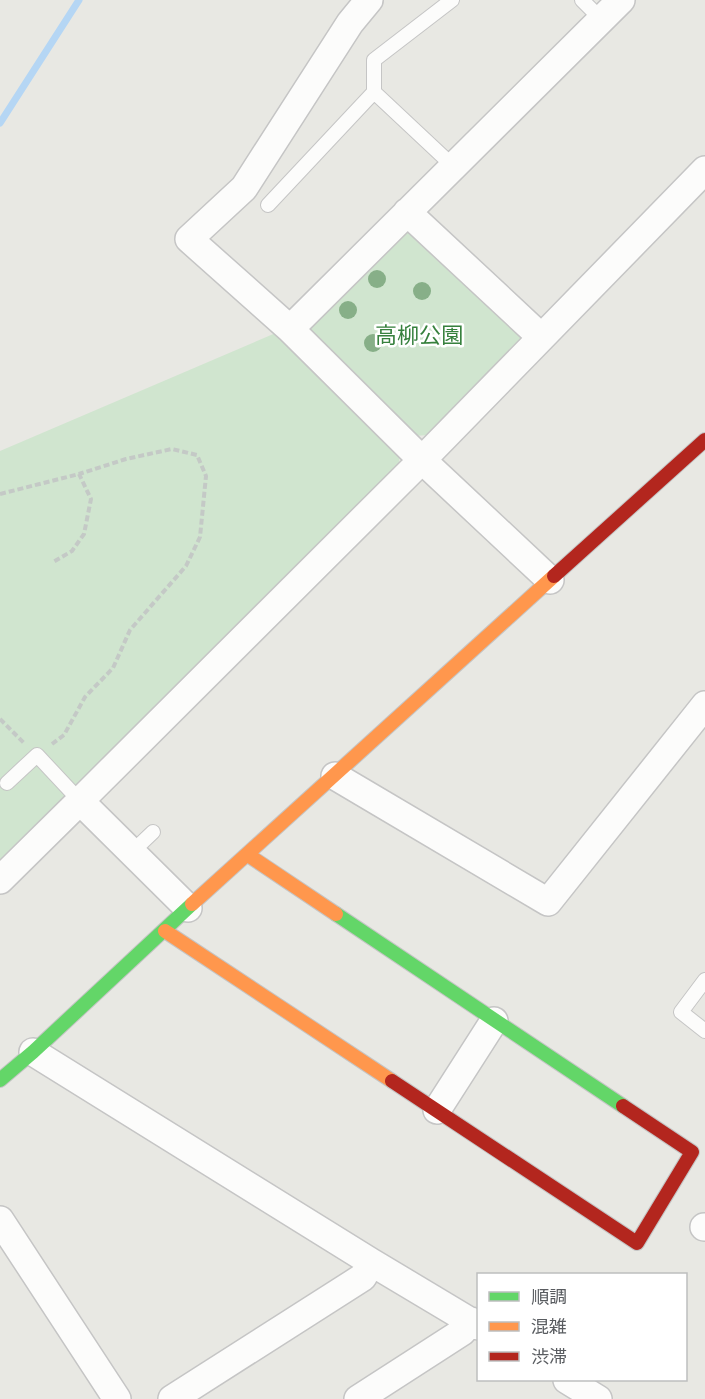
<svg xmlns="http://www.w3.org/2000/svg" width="705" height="1399" font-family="Figtree,'Noto Sans JP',sans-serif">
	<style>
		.park { fill: #d0e5cf }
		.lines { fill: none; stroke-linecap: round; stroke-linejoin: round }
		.stream { stroke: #b5d6f4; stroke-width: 7 }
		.lane-casing { stroke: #c5c5c5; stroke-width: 16 }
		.street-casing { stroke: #c5c5c5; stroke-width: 30 }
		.fast-casing { stroke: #c5c5c5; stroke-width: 16 }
		.slow-casing { stroke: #c5c5c5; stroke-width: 16 }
		.jam-casing { stroke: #c5c5c5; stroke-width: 16 }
		.path { stroke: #c4c9c6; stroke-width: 4; stroke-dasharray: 6 3; stroke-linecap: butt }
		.lane { stroke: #fcfcfb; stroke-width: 14 }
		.street { stroke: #fcfcfb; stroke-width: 27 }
		.fast { stroke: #63d668; stroke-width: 14 }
		.slow { stroke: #ff974d; stroke-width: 14 }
		.jam { stroke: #b3261e; stroke-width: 14 }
		.tree { fill: #87af88 }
		.labels { text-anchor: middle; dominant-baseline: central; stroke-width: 5; stroke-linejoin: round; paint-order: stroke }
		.park-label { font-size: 22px; fill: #37813e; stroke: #fff }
	</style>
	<rect width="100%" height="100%" fill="#e8e8e3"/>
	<path class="park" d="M420 232 520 325 523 341 429 435 414 436 312 337 310 321 399 233Z
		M278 332 398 445 400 468 0 864V451Z"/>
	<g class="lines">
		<path class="stream" d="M0 123 79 0"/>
		<g class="lane-casing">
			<path id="lane" d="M452 0 374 60V92L453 166
				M582 0 602 20
				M268 205 374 92
				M7 783 37 755 80 801
				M132 852 153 832
				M705 980 681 1012 705 1031"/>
		</g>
		<g class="street-casing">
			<path id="street" d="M621 0 290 329 422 460 705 170
				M407 212 541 337
				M290 329 189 239 244 188 350 23 369 0
				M335 776 548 902 705 705
				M0 880 80 801
				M188 908 80 801 422 460 550 580
				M33 1052 371 1262 478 1326
				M437 1110 494 1021
				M0 1220 117 1399
				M704 1227H705
				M567 1380 598 1399
				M172 1399 363 1277 371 1262
				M358 1399 462 1332 471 1321"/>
		</g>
		<g class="fast-casing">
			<path id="fast" d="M336 914 623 1106
				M0 1080 33 1052 192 904"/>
		</g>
		<g class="slow-casing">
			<path id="slow" d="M248 855 336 914
				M192 904 554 576
				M165 931 392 1081"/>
		</g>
		<g class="jam-casing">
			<path id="jam" d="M554 576 705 440
				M392 1081 637 1243 692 1152 623 1106"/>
		</g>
		<path class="path" d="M0 494 79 474 91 499 84 534 72 551 53 562
			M0 719 25 744
			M52 744 64 735 85 697 113 668 130 630 186 566 200 537 206 476 197 455 172 449 126 459 79 474"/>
		<use href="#lane" class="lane"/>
		<use href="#street" class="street"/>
		<use href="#fast" class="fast"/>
		<use href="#slow" class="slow"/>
		<use href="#jam" class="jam"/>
	</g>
	<g class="tree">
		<circle cx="377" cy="279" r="9"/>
		<circle cx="422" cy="291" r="9"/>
		<circle cx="348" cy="310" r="9"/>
		<circle cx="373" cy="343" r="9"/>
	</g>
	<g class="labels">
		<g class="park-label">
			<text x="419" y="335">高柳公園</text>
		</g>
	</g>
	<rect x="477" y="1273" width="210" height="108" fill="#ffffff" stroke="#bdbebf" stroke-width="1.5"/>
	<rect x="489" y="1292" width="30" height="9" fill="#63d668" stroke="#bdbebf" stroke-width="1.5"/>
	<text x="531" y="1303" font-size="18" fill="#595c60">順調</text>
	<rect x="489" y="1322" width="30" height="9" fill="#ff974d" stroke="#bdbebf" stroke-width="1.5"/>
	<text x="531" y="1333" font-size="18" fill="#595c60">混雑</text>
	<rect x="489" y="1352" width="30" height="9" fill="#b3261e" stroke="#bdbebf" stroke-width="1.5"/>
	<text x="531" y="1363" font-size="18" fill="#595c60">渋滞</text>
</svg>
